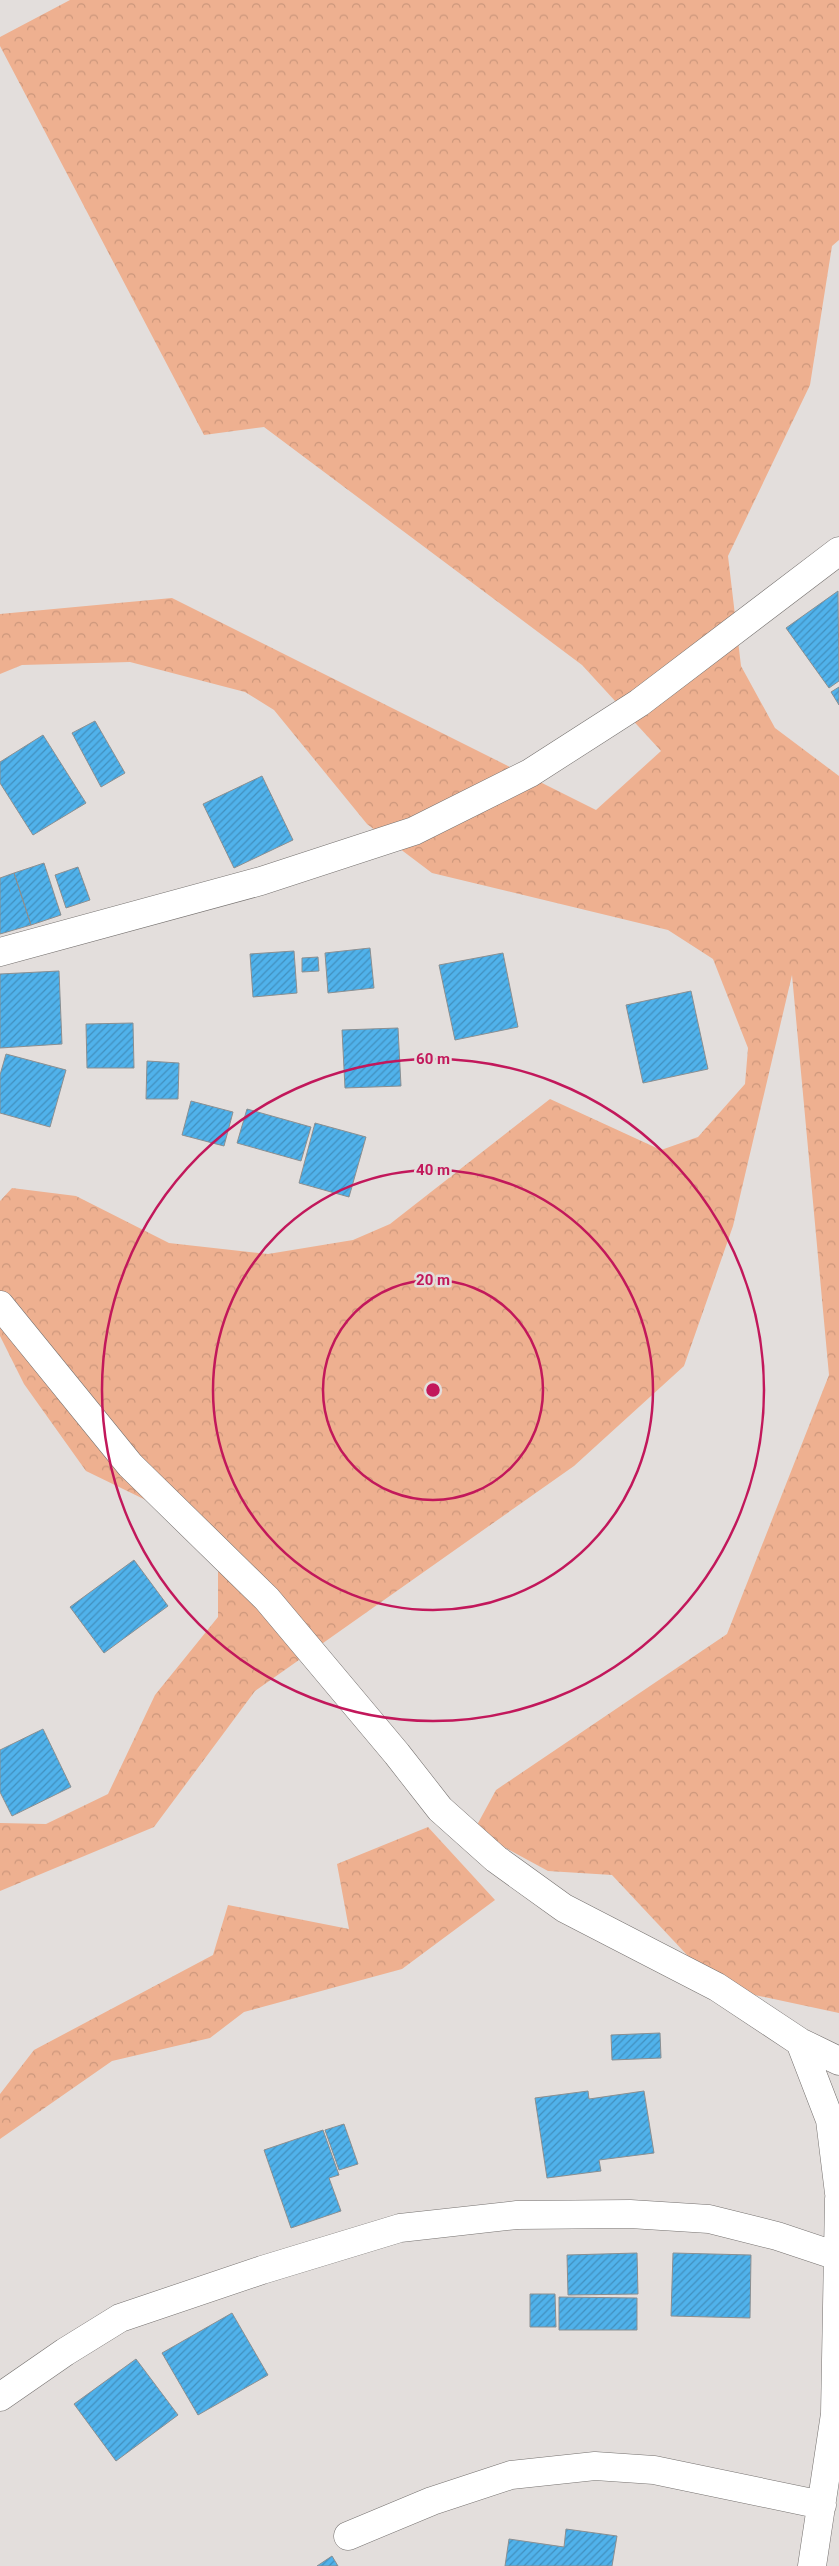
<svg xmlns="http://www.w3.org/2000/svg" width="839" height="2566" font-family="Roboto,sans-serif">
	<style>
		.forest { fill: url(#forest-crowns) }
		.building { fill: url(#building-hatch); stroke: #8b8f91 }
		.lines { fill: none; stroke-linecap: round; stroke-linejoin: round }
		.minor-casing { stroke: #75716f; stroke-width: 29 }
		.minor { stroke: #fff; stroke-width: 28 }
		.ring { fill: none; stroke: #c2185b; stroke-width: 2.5 }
		.centre { fill: #c2185b; stroke: #e3dedc; stroke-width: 2.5 }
		.ring-label { font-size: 15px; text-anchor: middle; font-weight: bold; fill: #c2185b; stroke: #e3dedc; stroke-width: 5; stroke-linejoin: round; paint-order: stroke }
	</style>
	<defs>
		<pattern id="forest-crowns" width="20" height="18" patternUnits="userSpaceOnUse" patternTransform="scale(1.25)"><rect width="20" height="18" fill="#eeb090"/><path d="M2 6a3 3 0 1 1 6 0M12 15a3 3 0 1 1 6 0" fill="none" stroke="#cc977c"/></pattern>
		<pattern id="building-hatch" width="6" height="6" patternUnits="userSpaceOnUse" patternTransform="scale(1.25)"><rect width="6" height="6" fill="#50b2eb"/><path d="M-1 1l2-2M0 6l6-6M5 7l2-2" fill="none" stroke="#4290be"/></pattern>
	</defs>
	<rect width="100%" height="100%" fill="#e3dedc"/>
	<path class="forest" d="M70 0H839V240L832 246 810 385 728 556 741 666 775 728 839 776V2013L717 1987 612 1875 548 1871 502 1846 477 1825 496 1790 727 1634 829 1375 792 975 733 1226 684 1366 574 1466 255 1691 154 1827 0 1891V1823L46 1824 108 1794 155 1695 218 1617V1550L189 1521 86 1471 24 1384 0 1336V1201L12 1188 76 1196 169 1243 268 1254 353 1240 390 1224 550 1099 661 1150 698 1137 745 1084 748 1048 713 959 668 930 432 873 367 824 274 710 245 692 130 662 22 665 0 674V614L172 598 596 810 661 751 582 665 264 427 204 435 0 46V37Z
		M428 1827 495 1900 402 1969 244 2012 210 2038 112 2061 0 2139V2094L34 2050 213 1955 228 1905 349 1929 337 1864Z"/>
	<path class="building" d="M838 591 839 681 829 688 786 628Z
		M839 687V705L831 692Z
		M95 721 125 773 101 787 72 733Z
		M43 735 86 803 33 835 0 783V762Z
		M262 776 293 840 234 868 203 804Z
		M44 863 61 915 31 925 14 873Z
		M78 867 90 900 66 908 55 875Z
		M14 873 31 925 0 934V878Z
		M370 948 374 988 328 993 325 953Z
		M294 951 297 993 253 997 250 954Z
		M503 953 518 1027 455 1040 439 965Z
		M318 957 319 971 302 972V958Z
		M59 971 62 1044 0 1048V974Z
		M691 991 708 1069 643 1083 626 1005Z
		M133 1023 134 1068H87L86 1024Z
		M398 1028 401 1086 345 1088 342 1030Z
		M6 1054 66 1070 50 1127 0 1113V1075Z
		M147 1061 179 1063 178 1099H146Z
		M191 1101 233 1112 224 1146 182 1135Z
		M247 1109 311 1127 301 1161 237 1143Z
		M315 1123 366 1137 349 1197 299 1183Z
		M134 1560 168 1606 104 1653 70 1607Z
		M43 1729 71 1787 12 1816 0 1792V1750Z
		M660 2033 661 2058 612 2060 611 2035Z
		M588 2091 589 2099 644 2091 654 2153 599 2160 601 2171 547 2178 535 2098Z
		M344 2124 358 2164 339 2170 325 2130Z
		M323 2130 339 2175 329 2178 341 2211 291 2228 264 2150Z
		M637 2253 638 2294 568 2295 567 2255Z
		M673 2253 751 2255 750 2318 671 2316Z
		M530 2294H555L556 2327H530Z
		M559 2297 637 2298V2330H559Z
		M232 2313 268 2375 198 2415 162 2353Z
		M136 2359 178 2415 116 2461 74 2404Z
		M566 2529 617 2536 612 2566H505L509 2539 564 2547Z
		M332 2556 338 2566H317Z"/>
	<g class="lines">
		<g class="minor-casing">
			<path id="minor" d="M0 952 261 881 414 831 530 773 639 703 839 551
				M0 1305 130 1465 267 1599 397 1754 440 1809 496 1859 564 1908 717 1987 800 2042 839 2061
				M800 2042 830 2120 839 2193
				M0 2397 65 2352 120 2318 262 2270 400 2228 517 2215 630 2214 709 2219 777 2236 837 2256
				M348 2536 432 2501 511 2475 595 2466 654 2470 822 2505
				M812 2566 835 2414 839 2199"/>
		</g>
		<use href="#minor" class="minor"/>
	</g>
	<g class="ring">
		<circle cx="433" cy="1390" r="110"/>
		<circle cx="433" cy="1390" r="220"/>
		<circle cx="433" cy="1390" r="331"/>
	</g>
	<circle cx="433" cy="1390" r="8" class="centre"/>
	<g class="ring-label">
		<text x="433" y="1064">60 m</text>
		<text x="433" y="1175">40 m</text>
		<text x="433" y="1285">20 m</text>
	</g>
</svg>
